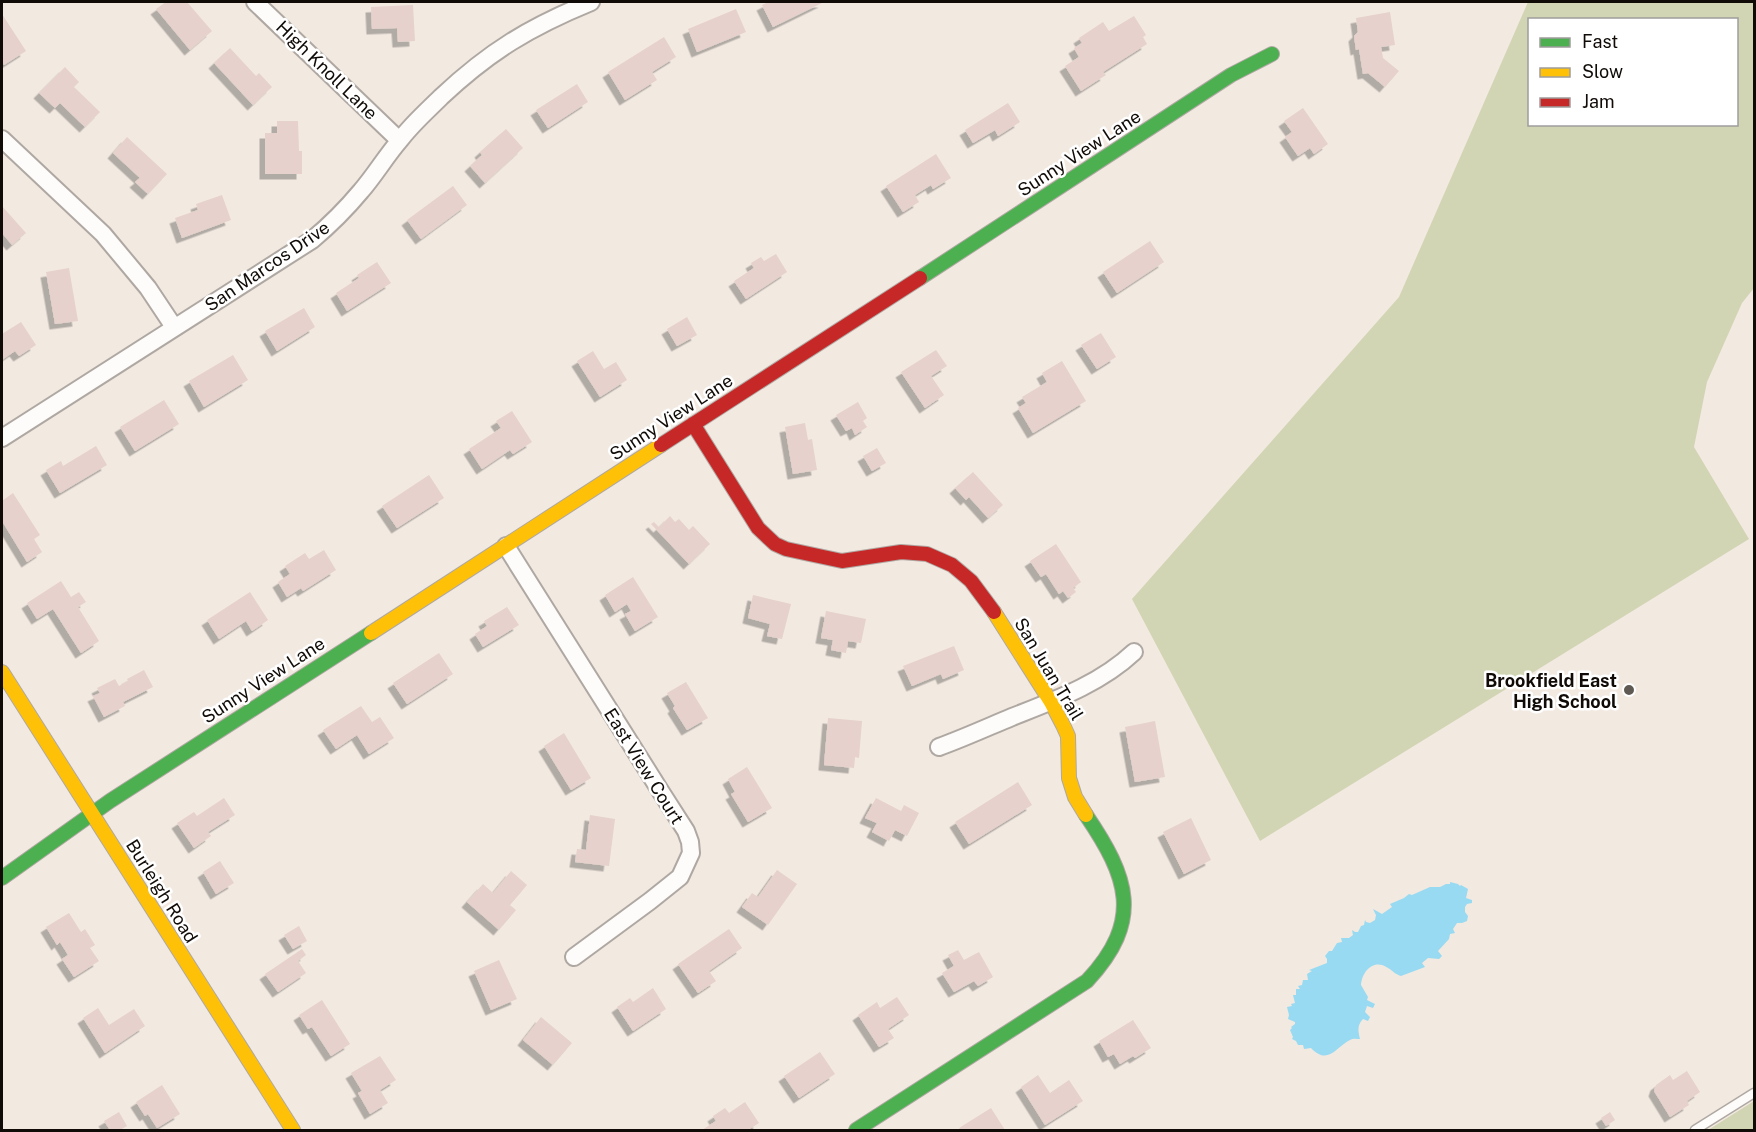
<svg xmlns="http://www.w3.org/2000/svg" width="1756" height="1132" font-family="'Public Sans',sans-serif">
	<style>
		.green { fill: #d1d5b4; fill-rule: evenodd }
		.water { fill: #98daf1 }
		.building { fill: #e6d1cc; filter: url(#shadow) }
		.lines { fill: none; stroke-linecap: round; stroke-linejoin: round }
		.lane-casing { stroke: #afa8a2; stroke-width: 11 }
		.street-casing { stroke: #afa8a2; stroke-width: 20 }
		.fast-casing { stroke: #afa8a2; stroke-width: 16 }
		.slow-casing { stroke: #afa8a2; stroke-width: 16 }
		.jam-casing { stroke: #afa8a2; stroke-width: 16 }
		.lane { stroke: #fdfcfa; stroke-width: 8 }
		.street { stroke: #fdfcfa; stroke-width: 16 }
		.fast { stroke: #4caf50; stroke-width: 14 }
		.slow { stroke: #ffc107; stroke-width: 14 }
		.jam { stroke: #c62828; stroke-width: 14 }
		.poi-dot { fill: #5f5953; stroke: #fff; stroke-width: 2 }
		.labels { text-anchor: middle; dominant-baseline: central; stroke-width: 5; stroke-linejoin: round; paint-order: stroke }
		.street-label { font-size: 18px; fill: #100b07; stroke: #fff }
		.poi-label { font-size: 18px; font-weight: bold; fill: #100b07; stroke: #fff; text-anchor: end }
	</style>
	<defs>
		<filter id="shadow"><feDropShadow dx="-5.5" dy="5.5" stdDeviation="0" flood-color="#0004"/></filter>
	</defs>
	<rect width="100%" height="100%" fill="#f2e9e1"/>
	<path class="green" d="M1528 2H1754V288L1742 303 1707 382 1694 447 1749 539 1260 841 1132 599 1399 297ZM1530 20H1736V124H1530Z
		M1754 1101V1130H1708Z"/>
	<path class="water" d="M1450 882 1458 884 1460 886 1461 885 1468 889 1466 898 1472 900V903L1467 904 1465 907V912L1468 916 1467 921 1462 923H1457L1453 929 1455 933 1450 934 1449 939 1438 951 1442 956 1439 959 1428 958 1422 963 1425 967 1401 976C1395 974 1393 971 1388 968 1374 958 1362 971 1361 985L1368 997 1367 1000 1375 1004 1373 1008 1367 1006 1365 1012 1370 1017 1368 1021 1363 1019C1357 1025 1358 1031 1360 1039 1357 1039 1353 1038 1350 1040 1336 1047 1328 1066 1311 1048L1304 1049 1303 1045H1298L1296 1041 1292 1039 1293 1037 1290 1030 1292 1028 1291 1027 1295 1024V1022L1288 1019 1289 1015 1287 1007 1292 1006 1291 1004 1295 1003 1293 995H1296V989H1300L1298 986 1302 985 1303 980H1308L1307 974 1312 971 1309 970 1327 963V959L1325 956 1329 951H1332L1337 943 1342 942 1341 938H1349L1353 935 1352 930 1355 932H1358L1361 926 1364 925 1365 920 1366 922 1370 923 1375 920 1376 915 1373 909 1382 914 1392 907 1390 904 1404 898 1409 894 1412 895 1430 887H1440L1446 884H1450Z"/>
	<path class="building" d="M166 2H187L212 31 190 50 156 9Z
		M768 2H824L773 27 762 5Z
		M413 5 415 41 398 42 397 28 372 29 371 7Z
		M736 9 746 32 697 52 688 29Z
		M1390 12 1395 45 1381 47 1383 58 1399 71 1385 87 1368 73 1363 74 1359 49 1356 50 1354 36 1358 32 1356 18Z
		M2 14 26 51 4 65 2 61Z
		M1134 16 1146 35 1143 37 1147 44 1103 72 1106 75 1081 91 1065 66 1079 57 1074 48 1082 43 1079 38 1103 22 1109 31Z
		M664 37 676 57 652 72 657 80 625 100 608 72Z
		M230 48 256 76 259 73 272 87 253 105 214 63Z
		M65 67 79 82 74 87 100 112 85 127 60 103 55 108 39 93Z
		M577 84 588 102 548 128 536 110Z
		M1008 103 1020 122 998 136 995 130 973 143 965 130Z
		M1303 108 1328 144 1314 154 1310 148 1298 156 1285 137 1292 132 1284 121Z
		M277 121H298L299 151H302V174H265V133H277Z
		M506 129 523 148 485 183 470 166 482 155 480 152Z
		M127 137 167 174 148 194 135 182 140 178 113 153Z
		M936 154 951 178 933 189 931 185 915 195 919 202 903 212 886 186Z
		M453 186 467 205 421 239 407 220Z
		M222 195 231 220 182 238 175 218 198 210 196 204Z
		M2 206 26 233 12 245 2 233Z
		M1150 241 1164 262 1117 293 1103 272Z
		M776 254 787 272 746 299 734 281 754 268 751 263 761 257 764 261Z
		M377 262 391 283 347 311 336 293 359 278 357 275Z
		M69 268 78 321 55 324 46 272Z
		M304 308 315 327 277 351 265 331Z
		M687 317 697 335 677 346 667 329Z
		M21 322 36 345 19 356 15 351 2 360V334Z
		M1101 333 1116 357 1097 369 1081 345Z
		M936 350 947 366 931 376 944 395 925 408 901 372Z
		M593 351 604 369 616 362 627 380 600 397 577 361Z
		M233 355 248 380 204 407 189 381Z
		M1062 361 1086 401 1033 433 1018 408 1026 403 1022 397 1047 382 1042 373Z
		M164 400 179 424 135 451 120 427Z
		M858 402 867 418 863 421 867 427 855 435 852 428 846 431 836 415Z
		M512 411 532 442 513 454 510 450 482 469 469 449 501 428 496 421Z
		M805 423 808 440 812 439 817 470 793 474 785 427Z
		M96 446 107 465 60 493 46 470 61 461 63 466Z
		M877 448 886 463 872 471 863 456Z
		M973 472 1003 505 988 518 969 497 966 500 955 488Z
		M429 475 444 498 397 528 382 506Z
		M13 493 40 535 34 539 42 552 27 562 2 521V501Z
		M670 516 675 522 679 519 689 530 693 526 710 544 689 564 651 524 654 522 659 527Z
		M1056 544 1081 582 1073 588 1076 592 1068 598 1063 591 1059 594 1046 574 1041 577 1030 561Z
		M324 550 336 570 303 591 301 588 287 597 278 582 290 574 285 566 305 553 309 559Z
		M633 577 658 617 635 631 625 614 631 611 627 604 615 612 605 595Z
		M61 581 71 597 79 592 86 602 78 607 99 641 81 653 53 609 37 619 27 603Z
		M250 592 268 620 252 631 246 621 219 639 207 620Z
		M753 595 791 604 782 639 767 636 770 624 748 618Z
		M507 607 519 625 483 647 475 634 487 626 484 621Z
		M826 611 866 619 861 643 848 641 846 653 831 650 833 640 821 638Z
		M954 646 964 670 943 679 941 674 912 686 903 666Z
		M439 653 453 674 407 704 393 683Z
		M144 670 153 687 123 702 125 706 104 717 93 696 100 693 97 688 115 679 119 686 128 681 127 679Z
		M686 682 708 718 687 730 673 708 675 706 667 693Z
		M361 706 372 722 380 717 394 738 369 754 357 735 336 749 323 730Z
		M828 718 862 721 859 758 855 757 854 768 824 765Z
		M1155 721 1165 777 1135 782 1125 727Z
		M564 733 591 778 571 790 544 746Z
		M747 767 772 808 748 822 731 794 735 792 728 779Z
		M1018 782 1032 805 969 844 955 822Z
		M224 798 235 815 208 832 211 836 194 848 177 823 194 812 197 816Z
		M876 798 901 811 904 805 919 813 907 836 895 830 889 841 872 832 877 823 865 818Z
		M590 815 615 819 609 866 575 862 577 849 586 850Z
		M1191 818 1211 860 1184 874 1163 832Z
		M220 861 234 883 216 894 203 872Z
		M777 870 797 884 768 925 742 907 752 893 758 897Z
		M511 871 527 885 510 905 516 910 499 930 467 902 483 884 493 893Z
		M69 913 81 932 85 929 95 945 90 948 99 961 74 977 62 959 68 955 60 942 57 945 46 927Z
		M299 926 307 941 293 949 284 935Z
		M729 929 742 948 709 971 716 981 698 993 678 964Z
		M302 949 306 955 298 961 306 973 278 992 265 974Z
		M958 950 964 960 979 952 993 977 978 986 974 981 954 992 942 973 954 966 948 955Z
		M499 960 517 999 491 1010 474 971Z
		M653 988 666 1009 633 1031 617 1007 630 998 633 1002Z
		M897 997 909 1015 888 1029 894 1038 879 1047 858 1015 877 1002 880 1008Z
		M322 1000 350 1044 331 1056 312 1027 308 1029 299 1015Z
		M98 1008 109 1025 134 1009 145 1026 105 1053 83 1018Z
		M541 1017 572 1043 553 1065 523 1040Z
		M1133 1020 1151 1048 1135 1058 1133 1056 1120 1064 1114 1054 1108 1057 1099 1041Z
		M820 1052 835 1074 799 1098 784 1076Z
		M380 1056 396 1080 380 1090 388 1103 370 1114 358 1093 362 1091 351 1073Z
		M1687 1071 1700 1092 1687 1101 1689 1105 1670 1117 1654 1091 1656 1085 1670 1075 1673 1080Z
		M1038 1075 1050 1093 1069 1080 1083 1101 1045 1125 1021 1087Z
		M162 1085 180 1114 157 1128 148 1114 145 1116 136 1102Z
		M745 1102 759 1123 748 1130H702L716 1121 713 1116 725 1108 729 1113Z
		M991 1108 1005 1130H960L959 1128Z
		M119 1112 127 1126 120 1130H110L104 1121Z
		M1610 1112 1615 1120 1606 1126 1601 1118Z"/>
	<g class="lines">
		<g class="lane-casing">
			<path id="lane" d="M1695 1130 1754 1093"/>
		</g>
		<g class="street-casing">
			<path id="street" d="M255 2 399 140
				M2 139 103 234 148 288 174 327
				M2 438 312 240C330 225 346 209 361 191 375 175 386 156 400 140 412 124 427 111 441 97 490 51 530 27 591 2
				M506 546 661 792 686 831 690 842 691 853 680 877 650 901 574 957
				M939 747C964 738 988 727 1012 717 1055 700 1100 684 1134 652"/>
		</g>
		<g class="fast-casing">
			<path id="fast" d="M920 278 1231 75 1272 54
				M2 878 110 801 371 633
				M856 1130 1087 981C1144 920 1128 877 1086 815"/>
		</g>
		<g class="slow-casing">
			<path id="slow" d="M994 612 1051 702 1063 725 1068 736 1069 778 1075 797 1086 815
				M371 633 661 445
				M2 672 293 1130"/>
		</g>
		<g class="jam-casing">
			<path id="jam" d="M693 424 758 528 775 544 786 549 842 561 901 552 927 554 952 565 971 581 994 612
				M661 445 920 278"/>
		</g>
		<use href="#lane" class="lane"/>
		<use href="#street" class="street"/>
		<use href="#fast" class="fast"/>
		<use href="#slow" class="slow"/>
		<use href="#jam" class="jam"/>
	</g>
	<circle class="poi-dot" cx="1629" cy="690" r="6"/>
	<g class="labels">
		<g class="street-label">
			<text transform="translate(327 70) rotate(44)">High Knoll Lane</text>
			<text transform="translate(1079 153) rotate(-33)">Sunny View Lane</text>
			<text transform="translate(267 266) rotate(-34)">San Marcos Drive</text>
			<text transform="translate(671 417) rotate(-33)">Sunny View Lane</text>
			<text transform="translate(1049 669) rotate(59)">San Juan Trail</text>
			<text transform="translate(263 680) rotate(-33)">Sunny View Lane</text>
			<text transform="translate(644 766) rotate(58)">East View Court</text>
			<text transform="translate(162 891) rotate(58)">Burleigh Road</text>
		</g>
		<g class="poi-label">
			<text x="1617" y="680">Brookfield East<tspan x="1617" dy="21">High School</tspan></text>
		</g>
	</g>
	<rect width="1756" height="1132" fill="none" stroke="#100b07" stroke-width="6"/>
	<rect x="1528" y="18" width="210" height="108" fill="#ffffff" stroke="#9f9d9c" stroke-width="1.5"/>
	<rect x="1540" y="38" width="30" height="9" fill="#4caf50" stroke="#9f9d9c" stroke-width="1.5"/>
	<text x="1582" y="48" font-size="18" fill="#100b07">Fast</text>
	<rect x="1540" y="68" width="30" height="9" fill="#ffc107" stroke="#9f9d9c" stroke-width="1.5"/>
	<text x="1582" y="78" font-size="18" fill="#100b07">Slow</text>
	<rect x="1540" y="98" width="30" height="9" fill="#c62828" stroke="#9f9d9c" stroke-width="1.5"/>
	<text x="1582" y="108" font-size="18" fill="#100b07">Jam</text>
</svg>
